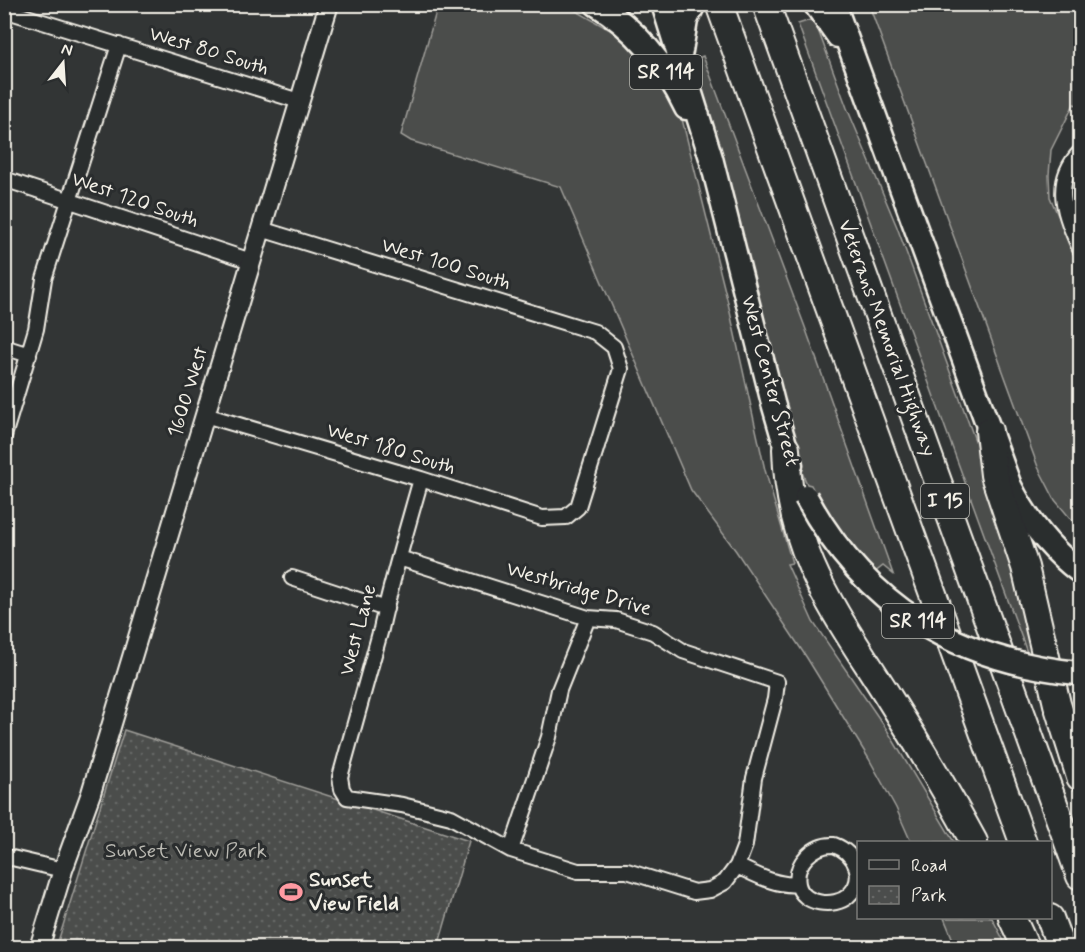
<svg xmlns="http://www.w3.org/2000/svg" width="1085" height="952" font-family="Mynerve,sans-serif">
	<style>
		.green { fill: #4b4d4c; stroke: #a09f9a; stroke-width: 1.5 }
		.park { fill: url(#park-dots); stroke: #a09f9a; stroke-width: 1.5 }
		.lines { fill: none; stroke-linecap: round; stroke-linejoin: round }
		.minor-casing { stroke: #f4f1e8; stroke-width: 18 }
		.tertiary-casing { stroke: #f4f1e8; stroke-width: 22 }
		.primary-casing { stroke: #f4f1e8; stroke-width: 27 }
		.motorway-casing { stroke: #f4f1e8; stroke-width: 30 }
		.minor { stroke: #2a2d2e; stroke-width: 14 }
		.tertiary { stroke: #2a2d2e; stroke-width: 18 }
		.primary { stroke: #2a2d2e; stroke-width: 22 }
		.motorway { stroke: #2a2d2e; stroke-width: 26 }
		.primary-bridge-casing { stroke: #f4f1e8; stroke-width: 27; stroke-linecap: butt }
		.primary-bridge { stroke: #2a2d2e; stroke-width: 22 }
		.labels { text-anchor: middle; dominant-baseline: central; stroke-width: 6; stroke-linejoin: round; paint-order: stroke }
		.shield { fill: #2a2d2e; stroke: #b7b6b0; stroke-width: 1.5 }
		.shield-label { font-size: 20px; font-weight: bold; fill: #f4f1e8 }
		.street-label { font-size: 21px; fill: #f4f1e8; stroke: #2a2d2e }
		.park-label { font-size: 21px; fill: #b9b8b1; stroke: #2a2d2e }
		.poi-label { font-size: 21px; font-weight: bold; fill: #f4f1e8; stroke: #2a2d2e; text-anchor: start }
	</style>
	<defs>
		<pattern id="park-dots" width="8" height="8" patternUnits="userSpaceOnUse" patternTransform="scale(1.5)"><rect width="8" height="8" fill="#4b4d4c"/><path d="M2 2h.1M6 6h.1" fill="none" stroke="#666766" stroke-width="1.8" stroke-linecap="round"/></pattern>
	</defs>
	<rect width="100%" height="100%" fill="#323535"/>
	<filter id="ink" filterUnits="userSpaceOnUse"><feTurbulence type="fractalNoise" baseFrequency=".0167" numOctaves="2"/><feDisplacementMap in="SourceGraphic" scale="12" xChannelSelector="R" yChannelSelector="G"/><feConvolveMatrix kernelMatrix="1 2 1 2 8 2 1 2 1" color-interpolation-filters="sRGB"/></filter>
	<g filter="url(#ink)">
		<path class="green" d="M438 5H566L608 29 613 26 655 67 681 115 728 303 765 470 792 563 787 564 813 622 887 730 954 842H911L896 808 869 759 807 658 736 551 691 490 561 187 411 141 401 135Z
			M869 5H1080V106L1074 104 1051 150 1049 175 1050 197 1080 266V530L1055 500 1038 467Z
			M814 19 847 108 897 227 991 484 1038 656 1028 655 798 24Z
			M703 56 805 327 893 574 883 566 874 573C849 548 826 516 811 485L807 484 798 463 724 167 693 60Z
			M944 918H992L1007 947H956Z"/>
		<path class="park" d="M124 730 469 841 438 947 56 948Z"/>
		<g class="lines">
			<g class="minor-casing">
				<path id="minor" d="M4 10 299 101
					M1080 152C1051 183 1065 215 1080 249
					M4 179 251 261
					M4 347 29 355
					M205 415 421 479 542 518 566 517 578 507 621 369 614 347 595 332 261 229
					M4 436 36 329 44 279 119 45
					M399 558 588 618 616 620 653 632 683 651 777 682 775 699 754 778 745 845 737 866 725 882 710 890 694 892 627 871H578L511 850 451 817 402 805 347 797 342 789 340 777 381 629C392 578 407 529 421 479
					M292 578 386 609
					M834 845C856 853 867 879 848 896 835 908 802 905 798 884 794 863 814 844 834 845Z
					M511 850 549 737 559 690 588 618
					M4 859 12 858 63 870
					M737 866C755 874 777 887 798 884"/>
			</g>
			<g class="tertiary-casing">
				<path id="tertiary" d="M39 948 63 870 91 793 329 4"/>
			</g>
			<g class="primary-casing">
				<path id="primary" d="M596 4C636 29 666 66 686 108
					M663 4 711 158 773 403 791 465
					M815 4 838 36
					M834 4 1010 486C1027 520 1050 549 1080 572
					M681 51 686 20 694 4"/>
			</g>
			<g class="motorway-casing">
				<path id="motorway" d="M719 4 1023 842
					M766 4 1080 876
					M989 431 994 475 1025 567 1057 704 1080 777
					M786 449C789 557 837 614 891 701 920 747 948 794 974 842
					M1012 918 1026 948
					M1050 918 1061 948"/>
			</g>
			<use href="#minor" class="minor"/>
			<use href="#tertiary" class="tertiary"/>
			<use href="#primary" class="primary"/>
			<use href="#motorway" class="motorway"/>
			<g class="primary-bridge-casing">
				<path id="primary-bridge" d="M806 497C865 606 955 660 1077 673"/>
			</g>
			<use href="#primary-bridge" class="primary-bridge"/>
		</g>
	</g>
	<defs>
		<g id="stadium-bare" transform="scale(1.8)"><path d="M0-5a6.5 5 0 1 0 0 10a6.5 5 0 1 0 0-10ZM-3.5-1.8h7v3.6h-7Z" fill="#ff9aa2" stroke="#2a2d2e" stroke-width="2.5" paint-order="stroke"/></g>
	</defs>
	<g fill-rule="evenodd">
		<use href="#stadium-bare" x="291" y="892"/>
	</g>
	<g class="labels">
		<g class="shield">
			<rect x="630" y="55" width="72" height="34" rx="4.5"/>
			<rect x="921" y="484" width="48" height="34" rx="4.5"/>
			<rect x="882" y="604" width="72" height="34" rx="4.5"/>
		</g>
		<g class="shield-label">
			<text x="666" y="72">SR 114</text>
			<text x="945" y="501">I 15</text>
			<text x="918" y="621">SR 114</text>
		</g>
		<g class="street-label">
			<text transform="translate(209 51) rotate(17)">West 80 South</text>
			<text transform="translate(135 200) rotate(19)">West 120 South</text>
			<text transform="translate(446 264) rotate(17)">West 100 South</text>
			<text transform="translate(887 338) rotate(70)">Veterans Memorial Highway</text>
			<text transform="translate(770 381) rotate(75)">West Center Street</text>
			<text transform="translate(188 392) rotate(-73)">1600 West</text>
			<text transform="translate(391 449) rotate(17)">West 180 South</text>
			<text transform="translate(579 589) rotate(16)">Westbridge Drive</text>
			<text transform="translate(358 630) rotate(-75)">West Lane</text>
		</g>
		<g class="park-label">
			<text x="186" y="851">Sunset View Park</text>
		</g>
		<g class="poi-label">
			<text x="309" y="880">Sunset<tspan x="309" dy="24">View Field</tspan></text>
		</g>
	</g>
	<rect width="1085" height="952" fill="none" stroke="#2a2d2e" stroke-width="24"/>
	<rect x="12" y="12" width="1061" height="928" fill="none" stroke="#f4f1e8" stroke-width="2" filter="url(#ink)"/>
	<rect x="857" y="841" width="195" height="78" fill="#2a2d2e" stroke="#7b7b78" stroke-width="1.5"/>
	<rect x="869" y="860" width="30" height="9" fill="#2a2d2e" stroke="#7b7b78" stroke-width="1.5"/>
	<text x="911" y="871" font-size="18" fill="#f4f1e8">Road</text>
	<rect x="869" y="886" width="30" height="18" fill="url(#park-dots)" stroke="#7b7b78" stroke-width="1.5"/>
	<text x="911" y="901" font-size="18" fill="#f4f1e8">Park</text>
	<g transform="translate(63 63) rotate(17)" stroke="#2a2d2e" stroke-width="4.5" paint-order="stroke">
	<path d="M0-4.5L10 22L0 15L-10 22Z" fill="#f4f1e8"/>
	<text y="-9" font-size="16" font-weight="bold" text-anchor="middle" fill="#f4f1e8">N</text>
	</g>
</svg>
